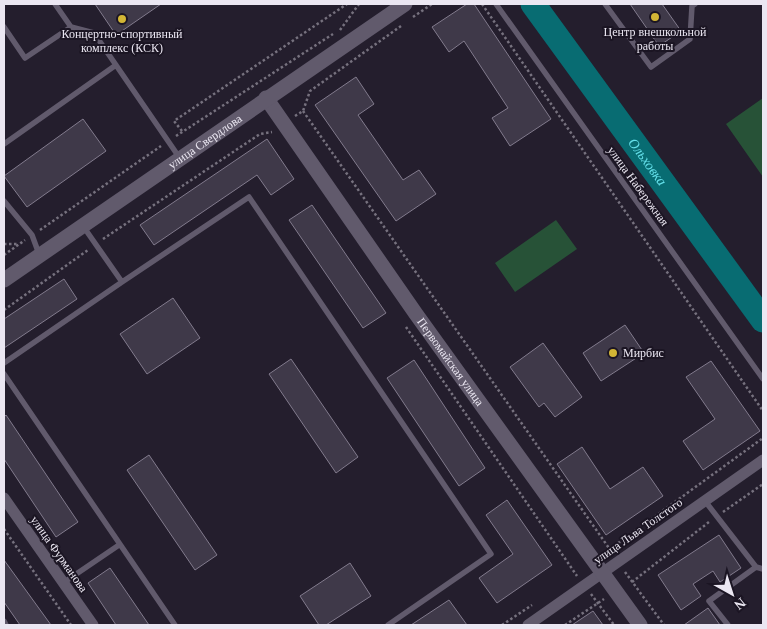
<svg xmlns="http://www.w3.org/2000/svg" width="767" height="629" font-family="'Times New Roman',serif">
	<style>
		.green { fill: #275237 }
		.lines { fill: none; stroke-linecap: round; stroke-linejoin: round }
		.river { stroke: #086c72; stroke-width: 25 }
		.building { fill: #3f3949; stroke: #827b8d }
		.path { stroke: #76717e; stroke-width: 2.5; stroke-dasharray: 2.5 2.5; stroke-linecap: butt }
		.lane { stroke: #615a6c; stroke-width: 5.5 }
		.street { stroke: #615a6c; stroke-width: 11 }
		.secondary { stroke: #615a6c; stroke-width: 15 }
		.poi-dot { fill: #d3b635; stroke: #1b1523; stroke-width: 2 }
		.labels { text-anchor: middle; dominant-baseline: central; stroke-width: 4; stroke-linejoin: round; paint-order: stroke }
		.poi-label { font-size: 12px; fill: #ebe7f2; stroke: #1b1523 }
		.street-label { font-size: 12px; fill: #ebe7f2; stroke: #1b1523 }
		.water-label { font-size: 14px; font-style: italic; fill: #64e0ea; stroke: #1b1523 }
	</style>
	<rect width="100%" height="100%" fill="#241e2d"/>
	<path class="green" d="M763 98V177L726 124Z
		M556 220 577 249 515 292 495 263Z"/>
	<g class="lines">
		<path class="river" id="s1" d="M533 4 763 320"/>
	</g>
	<path class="building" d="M95 4H161L116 35Z
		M467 4H474L551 119 510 146 492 118 508 108 464 41 449 52 432 27Z
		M630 4H662L681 31 659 46Z
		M356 77 374 104 358 115 403 180 419 170 436 194 396 221 315 105Z
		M83 119 106 151 27 207 4 176Z
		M267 139 294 179 271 195 257 175 154 245 140 225Z
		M312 205 386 313 363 328 289 220Z
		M64 279 77 299 4 348V319Z
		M173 298 200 338 147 374 120 334Z
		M625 325 644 353 601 381 583 353Z
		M543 343 582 397 555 417 544 403 539 407 510 367Z
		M291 359 358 457 336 473 269 374Z
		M414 360 485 468 459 486 387 378Z
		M711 361 760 431 703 470 683 441 715 419 686 377Z
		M6 415 78 522 56 537 4 459V417Z
		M582 447 610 489 643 467 663 496 606 535 557 464Z
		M149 455 217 555 195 570 127 470Z
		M507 500 552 565 497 603 479 578 513 554 486 515Z
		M719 535 741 568 720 582 713 571 693 584 701 596 681 610 658 575Z
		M4 560 51 625H20L4 602Z
		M350 563 371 596 326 625H319L300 596Z
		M110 568 149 625H116L88 583Z
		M449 600 467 625H411Z
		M708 608 720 625H684Z
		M593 611 603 625H572Z"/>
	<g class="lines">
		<path class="path" d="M482 4 763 411
			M413 17 432 4
			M340 30 359 4
			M303 111 611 551
			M295 116 303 111 310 91 401 26
			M182 131 174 121 347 4
			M176 136 333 34
			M40 230 161 146
			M103 239 260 134 272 132
			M4 244H17
			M4 255 25 240
			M4 310 88 250
			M406 327 577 576
			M723 512 763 484
			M4 529 71 625
			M610 549 763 438
			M625 572 664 625
			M632 582 709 522
			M591 594 614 625
			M502 625 532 605
			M565 625 604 599"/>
		<path class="lane" d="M55 4 71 27 94 33 179 157
			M496 4 763 379
			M605 4 651 67 690 39 692 6 695 4
			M4 27 25 58 71 27
			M4 144 116 65
			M4 201 32 235 39 254
			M122 282 249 197 491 554 388 625
			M4 363 122 282 83 226
			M4 374 175 625
			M705 501 756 567 763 569
			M63 583 119 545
			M4 621 6 625
			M728 625 709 601 756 567"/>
		<path class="street" d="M4 498 93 625
			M528 625 763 460"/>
		<g class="secondary">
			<path id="s2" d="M266 98 416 314 640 625"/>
			<path id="s3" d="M4 280 405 4"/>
		</g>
	</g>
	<g class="poi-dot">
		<circle cx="655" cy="17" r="5"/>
		<circle cx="122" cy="19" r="5"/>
		<circle cx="613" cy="353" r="5"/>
	</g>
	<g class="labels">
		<g class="poi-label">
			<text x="655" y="32">Центр внешкольной<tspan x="655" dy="14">работы</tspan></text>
			<text x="122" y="34">Концертно-спортивный<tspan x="122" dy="14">комплекс (КСК)</tspan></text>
			<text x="623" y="353" text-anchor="start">Мирбис</text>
		</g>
		<g class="street-label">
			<text stroke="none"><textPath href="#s3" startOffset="244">улица Свердлова</textPath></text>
			<text transform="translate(638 186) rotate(54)">улица Набережная</text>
			<text stroke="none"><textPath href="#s2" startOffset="322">Первомайская улица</textPath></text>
			<text transform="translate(638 531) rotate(-35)">улица Льва Толстого</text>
			<text transform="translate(59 554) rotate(55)">улица Фурманова</text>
		</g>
		<g class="water-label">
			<text stroke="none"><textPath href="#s1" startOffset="195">Ольховка</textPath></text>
		</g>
	</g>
	<rect width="767" height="629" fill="none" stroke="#ebe7f2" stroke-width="10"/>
	<g transform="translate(732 594) rotate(141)" stroke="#1b1523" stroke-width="4" paint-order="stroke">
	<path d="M0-4L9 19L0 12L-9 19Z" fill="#ebe7f2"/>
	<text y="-8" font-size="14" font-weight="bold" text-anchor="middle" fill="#ebe7f2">N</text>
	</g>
</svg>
